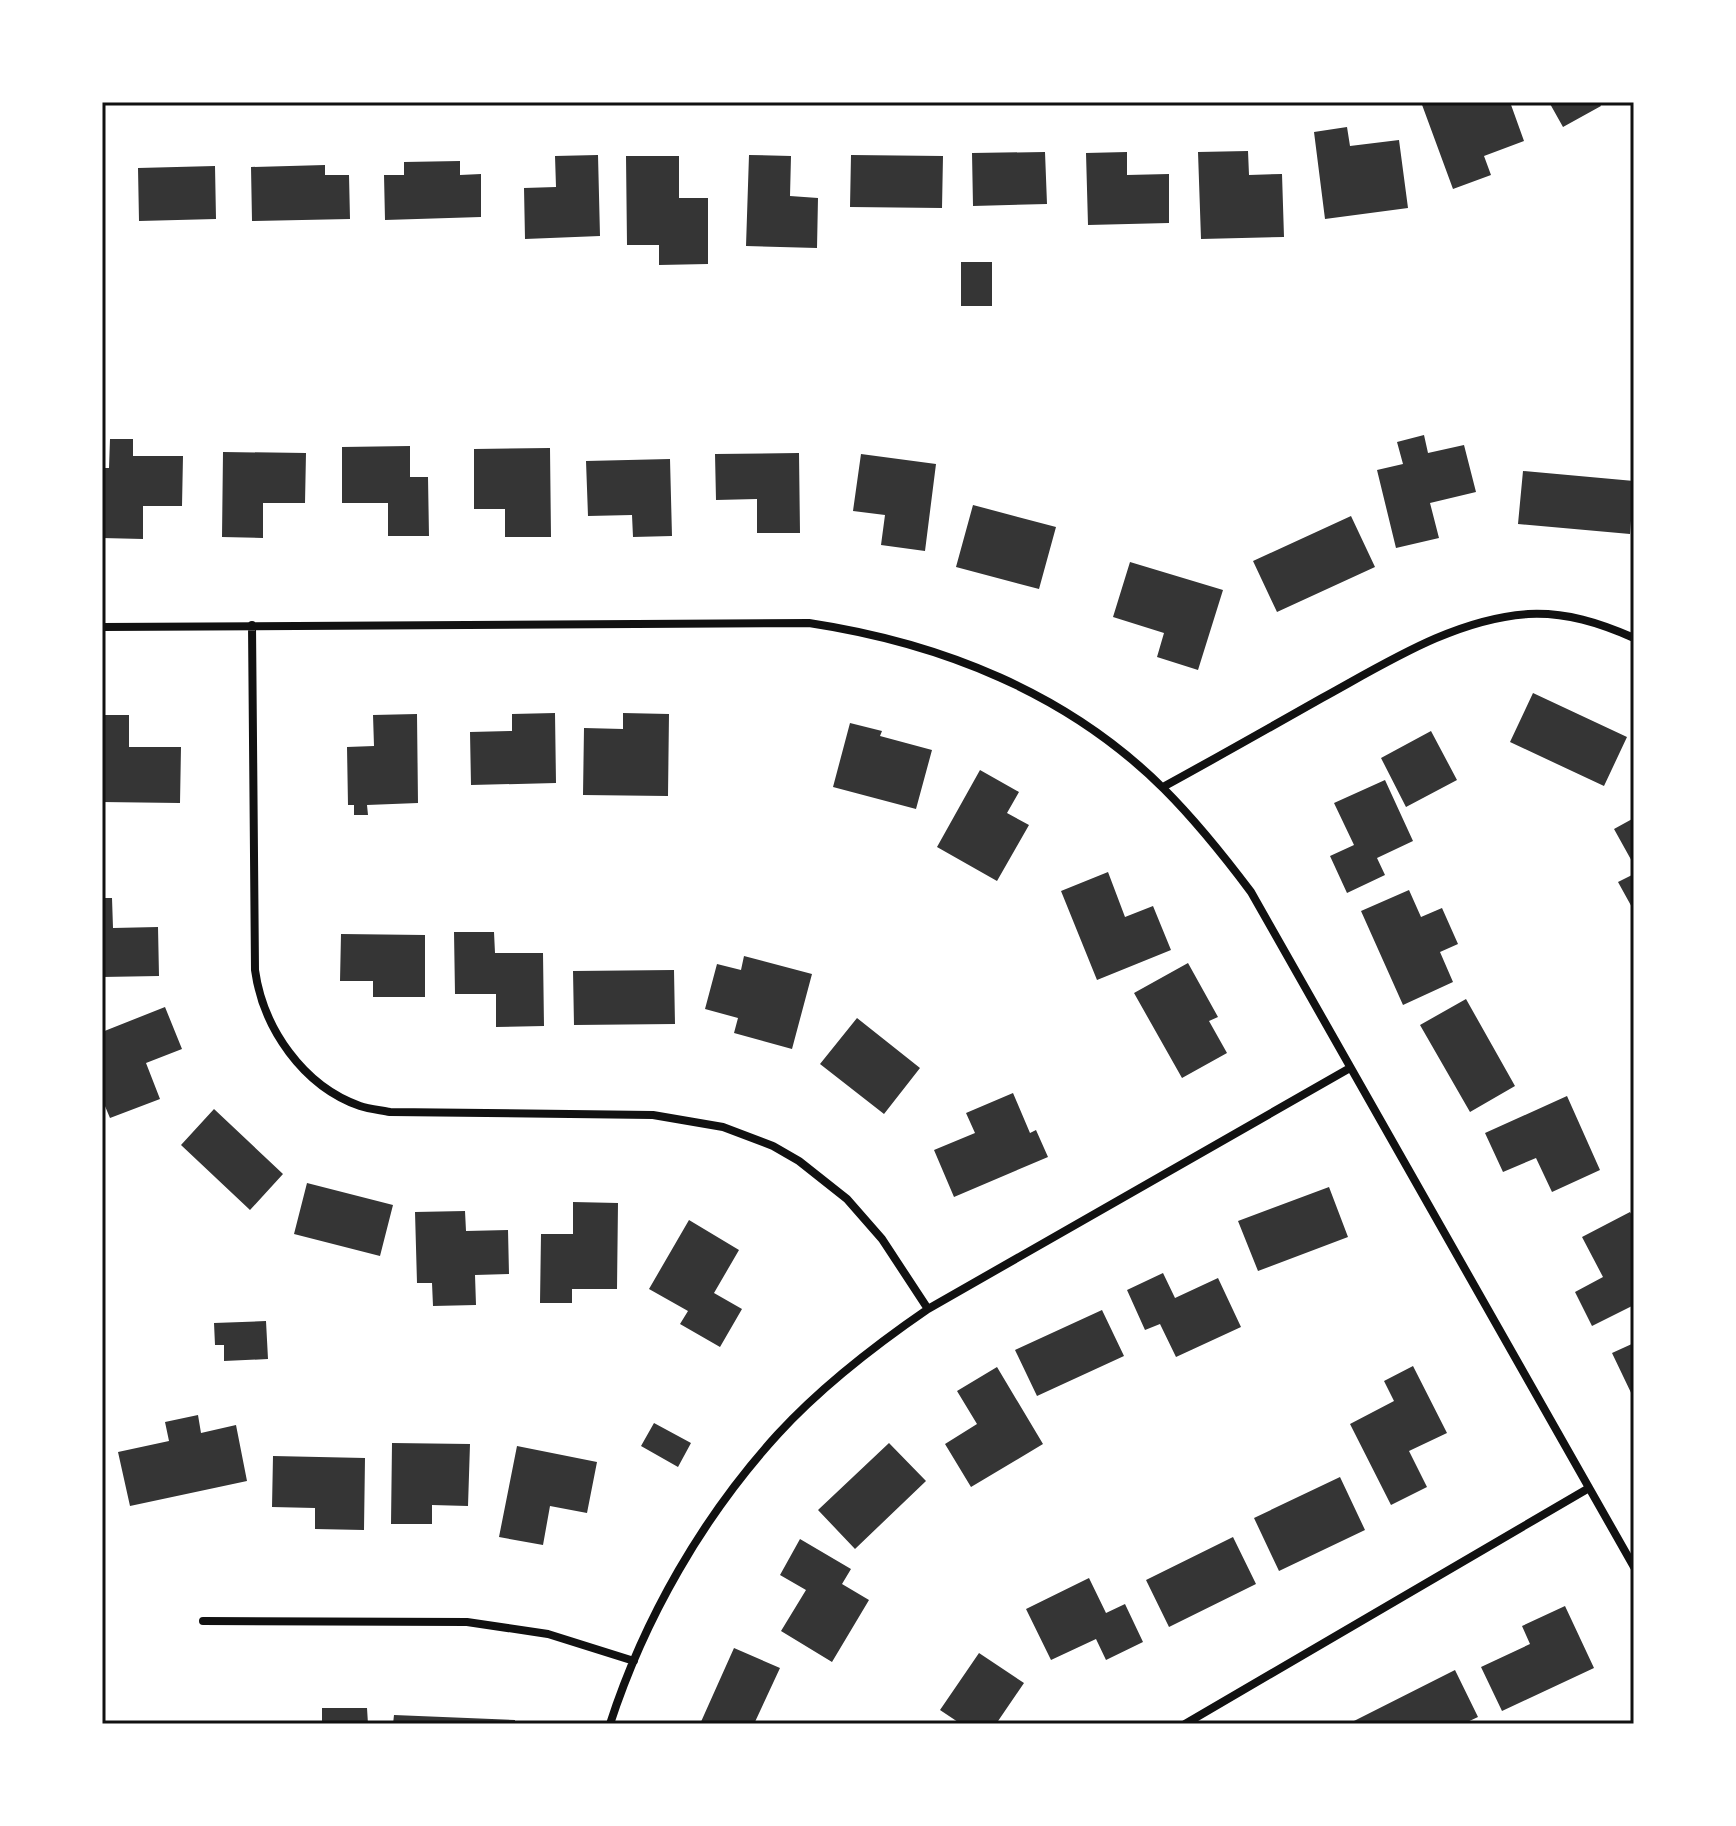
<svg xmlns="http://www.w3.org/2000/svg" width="1736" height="1826" font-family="Mulish,sans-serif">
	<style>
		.building { fill: #353535 }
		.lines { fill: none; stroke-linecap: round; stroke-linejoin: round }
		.minor { stroke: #111; stroke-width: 8 }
		.neatline { fill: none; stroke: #111; stroke-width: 3 }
	</style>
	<rect width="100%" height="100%" fill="#fff"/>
	<path class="building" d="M1421 102H1510L1524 141 1484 156 1491 175 1453 189Z
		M1549 102H1599L1601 106 1563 127Z
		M1347 127 1350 146 1399 140 1408 208 1325 219 1314 132Z
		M1248 151 1249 175 1282 174 1284 237 1201 239 1198 152Z
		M1045 152 1047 204 973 206 972 153Z
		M1127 152V175L1169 174V223L1088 225 1086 153Z
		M598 155 600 236 525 239 524 188 556 187 555 156Z
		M749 155 791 156 790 196 818 198 817 248 746 246Z
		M851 155 943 156 942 208 850 207Z
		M626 156H679V198H708V264L659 265V245H627Z
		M460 161V175L481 174V217L385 220 384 175H404V162Z
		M325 165V175H349L350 219 252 221 251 167Z
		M215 166 216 219 139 221 138 168Z
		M961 262H992V306H961Z
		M1424 435 1428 453 1464 445 1476 492 1430 503 1439 538 1396 548 1377 470 1403 464 1397 442Z
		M110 439H133V456H183L182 506H143V539L102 538V468H109Z
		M410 446V477H428L429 536H388V503H342V447Z
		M550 448 551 537H505V509H474V449Z
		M223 452 306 453 305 503H263V538L222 537Z
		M799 453 800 533H757V499L716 500 715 454Z
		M861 454 936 464 925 551 881 545 885 515 853 511Z
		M670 459 672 536 633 537 632 515 588 516 586 461Z
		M1523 471 1634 481 1630 534 1518 524Z
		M973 505 1056 527 1039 589 956 567Z
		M1351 516 1375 567 1277 612 1253 561Z
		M1130 562 1223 590 1198 670 1157 657 1164 633 1113 617Z
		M1533 693 1627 737 1604 786 1510 742Z
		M555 713 556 783 471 785 470 732 512 731V714Z
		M623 713 669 714 668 796 583 795 584 728 623 729Z
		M417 714 418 803 367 805 368 815H354V805H348L347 747 374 746 373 715Z
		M102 715H129V747H181L180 803 102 802Z
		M850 723 882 731 880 736 932 750 916 809 833 787Z
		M1431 731 1457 780 1406 807 1381 758Z
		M980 770 1019 792 1007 813 1029 825 997 881 937 847Z
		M1385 780 1413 841 1377 858 1385 875 1347 893 1330 856 1354 845 1334 803Z
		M1634 818V865L1614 829Z
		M1108 872 1125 917 1153 906 1171 950 1097 980 1061 891Z
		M1634 874V911L1618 882Z
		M1409 890 1421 917 1442 908 1458 944 1440 952 1453 982 1403 1005 1361 911Z
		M102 898H112L113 928 158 927 159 976 102 977Z
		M454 932H494L495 953H543L544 1026 496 1027V994H455Z
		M341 934 425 935V997H373V981H340Z
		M744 956 812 974 792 1049 734 1033 738 1018 705 1009 717 964 741 970Z
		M1188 963 1218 1017 1209 1021 1227 1053 1182 1078 1134 993Z
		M674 970 675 1024 574 1025 573 971Z
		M1466 999 1515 1086 1470 1112 1420 1025Z
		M165 1007 182 1049 146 1063 160 1099 110 1118 102 1099V1032Z
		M857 1018 920 1068 884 1114 820 1064Z
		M1013 1093 1030 1133 1036 1130 1048 1157 954 1197 934 1150 975 1133 966 1113Z
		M1567 1096 1600 1170 1552 1192 1536 1158 1503 1172 1485 1133Z
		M214 1109 283 1174 250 1210 181 1145Z
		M307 1183 393 1205 380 1256 294 1234Z
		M1329 1187 1348 1237 1258 1271 1238 1221Z
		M573 1202 618 1203 617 1289H572V1303H540L541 1234H573Z
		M465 1211 466 1231 508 1230 509 1274 475 1275 476 1305 433 1306 432 1283H417L415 1212Z
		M1630 1212 1634 1219V1305L1592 1326 1575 1292 1603 1277 1582 1237Z
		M689 1220 739 1250 714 1293 742 1309 720 1347 680 1324 688 1311 649 1289Z
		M1163 1273 1175 1298 1218 1278 1241 1327 1176 1357 1160 1324 1145 1330 1127 1290Z
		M1102 1310 1124 1356 1037 1396 1015 1350Z
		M266 1321 268 1359 224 1361V1345H215L214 1323Z
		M1634 1343V1399L1612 1353Z
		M1413 1366 1447 1433 1409 1451 1427 1487 1391 1505 1350 1424 1394 1401 1384 1381Z
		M997 1367 1043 1444 971 1487 945 1444 977 1424 957 1391Z
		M198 1415 201 1433 236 1425 247 1481 130 1506 118 1452 169 1441 165 1422Z
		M654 1423 691 1443 678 1467 641 1446Z
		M392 1443 470 1444 468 1506 432 1505V1524H391Z
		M889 1443 926 1481 855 1549 818 1510Z
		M517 1446 597 1462 587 1513 550 1506 543 1545 499 1537Z
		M273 1456 365 1458 364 1530 315 1529V1508L272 1507Z
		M1340 1477 1365 1530 1279 1571 1254 1518Z
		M1233 1537 1256 1584 1169 1627 1146 1580Z
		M800 1539 851 1569 842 1584 869 1600 832 1662 781 1631 806 1590 780 1575Z
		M1089 1578 1106 1613 1125 1604 1143 1642 1106 1660 1096 1639 1051 1660 1026 1609Z
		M1565 1606 1594 1668 1502 1711 1481 1667 1530 1644 1522 1626Z
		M734 1648 780 1668 754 1724H700Z
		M979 1653 1024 1683 996 1724H961L940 1710Z
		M1455 1670 1478 1717 1463 1724H1348Z
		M322 1708H367L368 1724H322Z
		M394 1715 515 1720V1724H393Z"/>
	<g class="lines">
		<path class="minor" d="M252 625 255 970C263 1028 303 1086 360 1106 369 1109 380 1110 390 1112L653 1115 723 1127 773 1146 799 1161 847 1199 882 1239 928 1309
			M102 627 809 623C941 643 1068 693 1164 789 1196 821 1224 856 1251 892L1634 1567
			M1163 787C1216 758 1269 728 1322 698 1386 663 1454 619 1528 614 1566 612 1600 623 1634 638
			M203 1621 467 1622 548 1634 634 1661
			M610 1724C644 1619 703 1516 778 1434 822 1386 874 1346 928 1309L1350 1068
			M1185 1724 1589 1488"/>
	</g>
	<rect width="1736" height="1826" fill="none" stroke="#ffffff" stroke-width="208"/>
	<rect x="104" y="104" width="1528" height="1618" class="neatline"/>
</svg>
